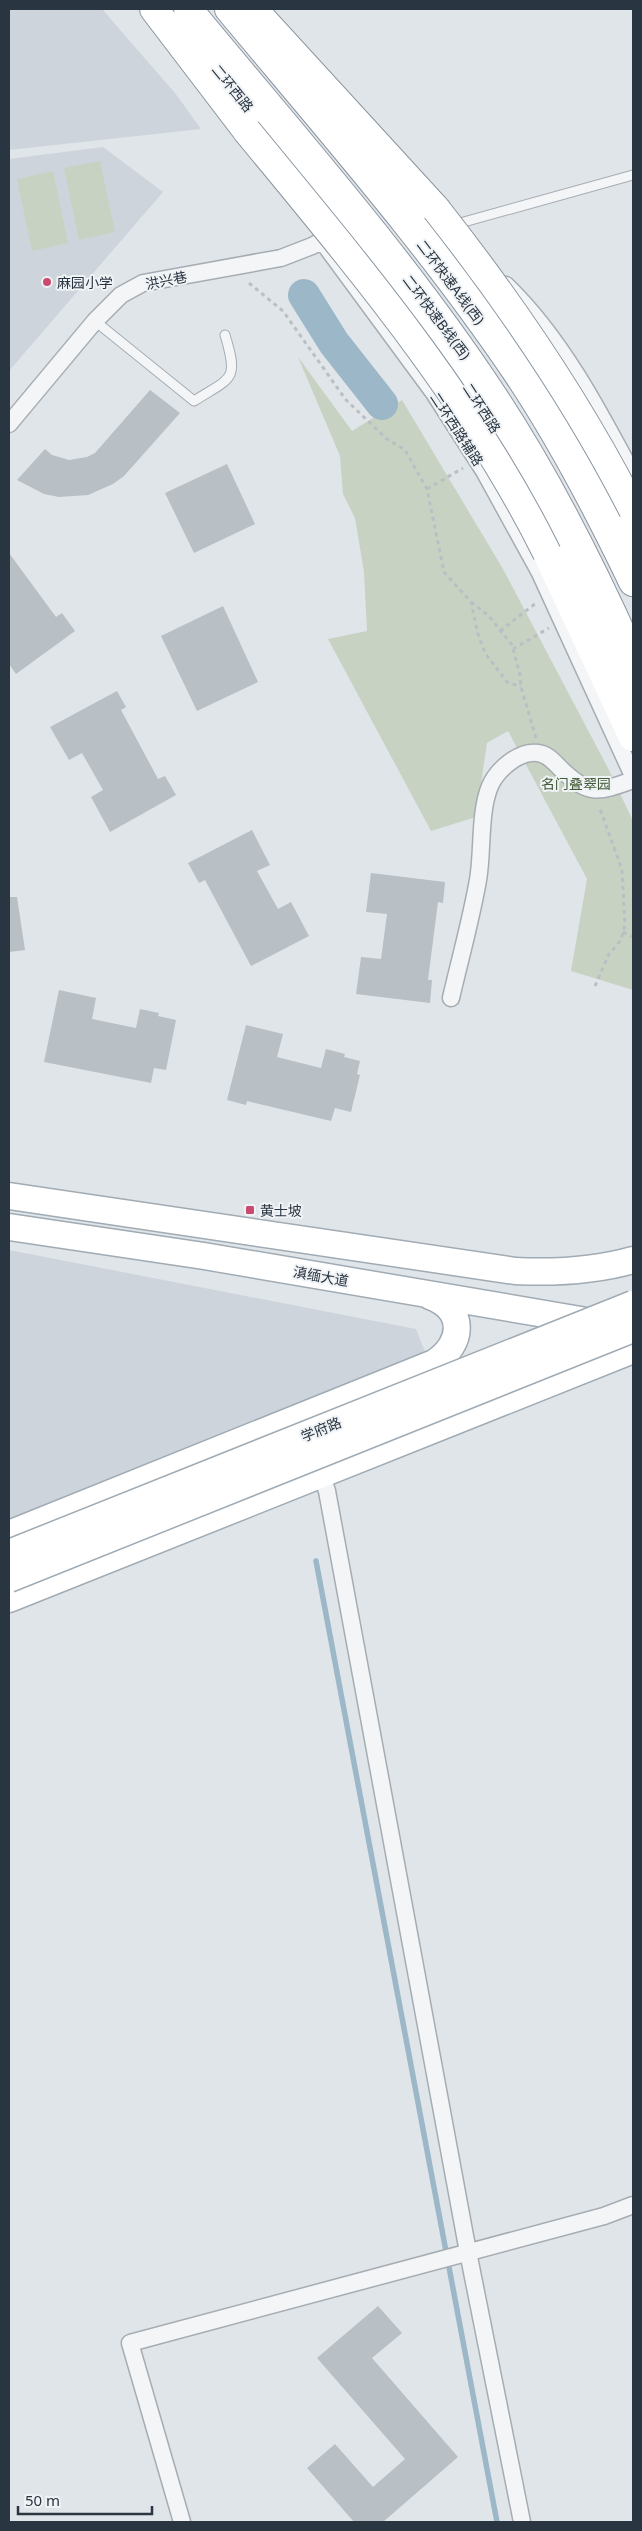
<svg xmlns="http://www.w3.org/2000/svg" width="642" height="2531" font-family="'Noto Sans','Noto Sans SC',sans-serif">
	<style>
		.built { fill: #ced4db }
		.green { fill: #c8d2c2 }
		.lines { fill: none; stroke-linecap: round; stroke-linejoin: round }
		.stream { stroke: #9cb8c8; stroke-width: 5.5 }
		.river { stroke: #9cb8c8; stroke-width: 32 }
		.building { fill: #b8bfc5 }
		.service-casing { stroke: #a5adb3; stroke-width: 11 }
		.minor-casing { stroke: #a5adb3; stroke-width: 19 }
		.primary-casing { stroke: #a0abb4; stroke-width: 29 }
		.trunk-casing { stroke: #88949f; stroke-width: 30 }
		.path { stroke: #babfc4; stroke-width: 3; stroke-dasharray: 4 4; stroke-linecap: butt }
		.service { stroke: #f3f5f7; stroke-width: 9 }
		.minor { stroke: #f3f5f7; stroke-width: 16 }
		.primary { stroke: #fff; stroke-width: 26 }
		.trunk { stroke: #fff; stroke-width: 28 }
		.primary-bridge-casing { stroke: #a0abb4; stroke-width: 29; stroke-linecap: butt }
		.trunk-bridge-casing { stroke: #88949f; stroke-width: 30; stroke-linecap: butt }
		.primary-bridge { stroke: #fff; stroke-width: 26 }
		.trunk-bridge { stroke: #fff; stroke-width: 28 }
		.poi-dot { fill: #ca496f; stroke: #f0f3f6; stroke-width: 2 }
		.labels { text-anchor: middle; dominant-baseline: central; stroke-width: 4; stroke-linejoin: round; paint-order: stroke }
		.street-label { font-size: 14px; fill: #293540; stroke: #f0f3f6 }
		.poi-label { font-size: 14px; fill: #293540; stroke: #f0f3f6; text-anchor: start }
		.park-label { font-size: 14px; fill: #435b37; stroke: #f0f3f6 }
	</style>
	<rect width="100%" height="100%" fill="#e0e5e9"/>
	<path class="built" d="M9 9H102L175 93 201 129 9 150Z
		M103 147 163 192 9 371V159Z
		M9 1250 416 1329 425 1352 9 1524Z"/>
	<path class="green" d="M100 161 115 232 79 240 64 168Z
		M53 171 68 243 32 251 17 179Z
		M298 357 352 431 402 400 503 569 609 770 633 821V990L571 971 587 879 508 731 487 743 476 817 431 831 328 639 367 631 364 572 355 518 343 494 340 456Z"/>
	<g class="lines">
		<path class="stream" d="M316 1561 497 2522"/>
		<path class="river" d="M304 295 334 343 382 404"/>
	</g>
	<path class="building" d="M150 390 180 413 124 476 113 484 88 495 59 497 44 494 17 480 45 449 52 455 69 460 87 457 95 453Z
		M227 464 255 524 194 553 165 493Z
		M9 553 56 617 62 613 75 631 16 674 9 664Z
		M223 606 258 682 197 711 161 636Z
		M117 691 126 707 121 710 158 779 165 776 176 795 110 832 91 797 103 790 82 753 69 760 50 727Z
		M252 830 270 865 257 871 278 909 291 902 309 936 251 966 205 880 199 883 188 863Z
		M371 873 445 882 443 903 438 902 428 980H432L430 1003 356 994 361 957 381 959 387 914 366 912Z
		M9 897H17L25 950 9 952Z
		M59 990 96 998 92 1019 136 1028 140 1009 159 1013 158 1016 176 1020 166 1070 154 1068 151 1083 44 1062Z
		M246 1025 283 1034 277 1057 321 1068 326 1049 345 1054 344 1057 360 1061 357 1074 360 1075 351 1112 335 1108 331 1121 247 1101 246 1105 227 1100Z
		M378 2306 402 2333 372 2358 458 2457 383 2522H354L307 2468 335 2444 373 2487 405 2459 317 2358Z"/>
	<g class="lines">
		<g class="service-casing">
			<path id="service" d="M453 225 633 175
				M95 321 194 401C232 377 239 381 225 335"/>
		</g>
		<g class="minor-casing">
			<path id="minor" d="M325 245 434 393 484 471 540 573 633 776
				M506 285C560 337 598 409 633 475
				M9 424 95 321 121 295 143 283 281 258 312 246 334 234
				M451 998C460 959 471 920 478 880 483 852 479 812 490 786 497 770 519 750 538 753 547 754 553 761 559 767 588 796 597 793 633 780
				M321 1474 327 1491 468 2252 522 2522
				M182 2522 130 2343 604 2216 633 2205"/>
		</g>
		<g class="primary-casing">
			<path id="primary" d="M198 46C300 170 408 291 495 427 549 513 591 606 633 698
				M367 152C470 276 562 400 633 546
				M9 1196 515 1271C556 1273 594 1271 633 1260
				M9 1227 204 1256 598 1323
				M9 1534 434 1363C464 1344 466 1309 430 1296
				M9 1599 633 1350"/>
		</g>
		<g class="trunk-casing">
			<path id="trunk" d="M154 9 247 131
				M188 9C291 134 401 257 491 393 547 477 592 567 633 659
				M229 9C328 128 431 245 518 374 562 440 599 511 633 582
				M253 9 436 209
				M547 553 633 737"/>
		</g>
		<path class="path" d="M249 283 283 311 346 400 387 439 405 450 427 489 444 572 471 602 478 634 485 653 507 682 521 687
			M427 489 463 468
			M471 602 489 616 512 645 520 675 521 687 536 738
			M500 631 536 603
			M513 649 549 628
			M623 932 633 937
			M595 986 609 954 621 940 625 924 622 870 599 806"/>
		<use href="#service" class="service"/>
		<use href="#minor" class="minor"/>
		<use href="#primary" class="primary"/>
		<use href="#trunk" class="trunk"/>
		<g class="primary-bridge-casing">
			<path id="primary-bridge" d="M9 1553 633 1304
				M9 1579 633 1329"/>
		</g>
		<g class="trunk-bridge-casing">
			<path id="trunk-bridge" d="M247 131C357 265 469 396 547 553
				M436 209C511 304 578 402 633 510"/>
		</g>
		<use href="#primary-bridge" class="primary-bridge"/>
		<use href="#trunk-bridge" class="trunk-bridge"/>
	</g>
	<g class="poi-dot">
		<circle cx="47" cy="282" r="5"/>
		<rect x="245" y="1205" width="10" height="10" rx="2.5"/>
	</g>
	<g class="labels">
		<g class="street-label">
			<text transform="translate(233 88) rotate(51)">二环西路</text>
			<text transform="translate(166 280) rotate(-11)">洪兴巷</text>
			<text transform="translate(451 282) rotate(53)">二环快速A线(西)</text>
			<text transform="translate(437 317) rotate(53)">二环快速B线(西)</text>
			<text transform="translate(482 408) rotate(57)">二环西路</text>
			<text transform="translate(457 429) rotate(57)">二环西路辅路</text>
			<text transform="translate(321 1276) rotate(10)">滇缅大道</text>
			<text transform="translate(321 1429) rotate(-22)">学府路</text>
		</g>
		<g class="poi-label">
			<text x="57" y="282">麻园小学</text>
			<text x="260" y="1210">黄士坡</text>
		</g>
		<g class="park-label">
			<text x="576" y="783">名门叠翠园</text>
		</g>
	</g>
	<rect width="642" height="2531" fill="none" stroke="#293540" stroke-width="20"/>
	<path d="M18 2506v8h134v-8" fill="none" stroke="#293540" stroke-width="2.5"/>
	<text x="25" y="2506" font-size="15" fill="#293540" stroke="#f0f3f6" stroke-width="4" paint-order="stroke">50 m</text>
</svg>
